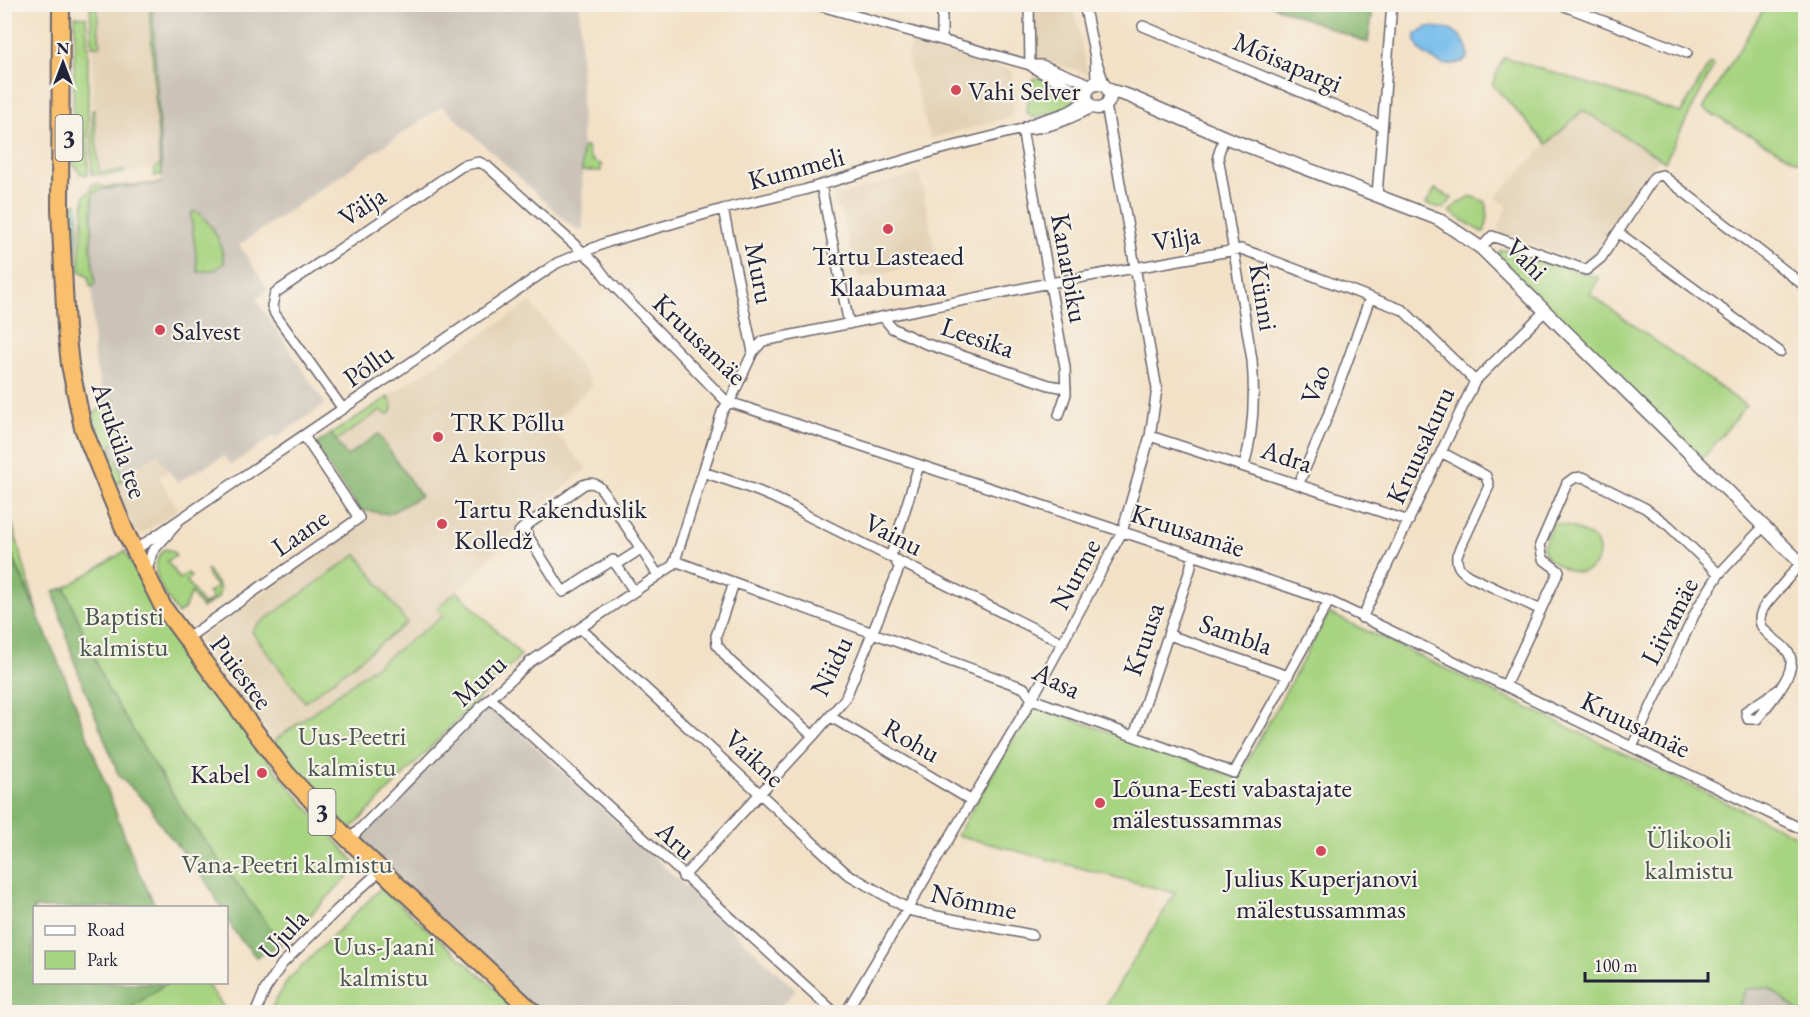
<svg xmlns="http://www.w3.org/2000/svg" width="1810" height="1017" font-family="'EB Garamond',serif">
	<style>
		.built { fill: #e3d1b5 }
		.industrial { fill: #cbc3b8 }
		.green { fill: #a7d481; stroke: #647b5e; stroke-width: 1.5 }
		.forest { fill: #85b66f; stroke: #546c55; stroke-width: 1.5 }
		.water { fill: #73bbeb; stroke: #4a6e93; stroke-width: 1.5 }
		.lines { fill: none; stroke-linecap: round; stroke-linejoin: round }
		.stream { stroke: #73bbeb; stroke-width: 2 }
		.minor-casing { stroke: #6b656c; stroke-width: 12 }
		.tertiary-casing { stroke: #6b656c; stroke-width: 15 }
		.trunk-casing { stroke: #6b656c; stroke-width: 20 }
		.minor { stroke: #fff; stroke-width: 9 }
		.tertiary { stroke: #fff; stroke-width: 12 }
		.trunk { stroke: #f9bf6d; stroke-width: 16 }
		.poi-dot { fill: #d1495b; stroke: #f7f3e8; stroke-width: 2 }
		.labels { text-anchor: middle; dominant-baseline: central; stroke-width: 4.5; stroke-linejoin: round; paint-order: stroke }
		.shield { fill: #f7f3e8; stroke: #62616f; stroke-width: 1.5 }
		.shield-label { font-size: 26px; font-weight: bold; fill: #22223b }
		.street-label { font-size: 27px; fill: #22223b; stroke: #f7f3e8 }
		.poi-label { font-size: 27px; fill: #22223b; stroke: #f7f3e8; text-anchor: start }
		.park-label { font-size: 27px; fill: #4a5750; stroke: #f7f3e8 }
	</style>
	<rect width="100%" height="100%" fill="#f7f3e8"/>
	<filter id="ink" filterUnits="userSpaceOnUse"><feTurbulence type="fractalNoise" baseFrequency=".0167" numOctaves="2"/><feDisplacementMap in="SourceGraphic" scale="12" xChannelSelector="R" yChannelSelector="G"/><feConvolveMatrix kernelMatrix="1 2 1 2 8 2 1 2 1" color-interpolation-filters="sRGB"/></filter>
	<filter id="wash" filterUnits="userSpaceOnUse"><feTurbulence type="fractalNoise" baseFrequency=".008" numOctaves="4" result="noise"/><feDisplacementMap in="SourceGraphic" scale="24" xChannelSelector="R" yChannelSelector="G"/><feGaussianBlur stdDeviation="1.35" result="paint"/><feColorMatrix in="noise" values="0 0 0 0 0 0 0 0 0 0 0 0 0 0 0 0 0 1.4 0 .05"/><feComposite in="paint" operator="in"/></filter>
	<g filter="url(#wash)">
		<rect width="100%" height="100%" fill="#f3e1c7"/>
		<path class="built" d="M93 5H152L165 169 92 175Z
			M1028 5H1073L1088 74 1027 55Z
			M911 41 1011 70 1018 95 1011 117 930 139 907 57Z
			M1583 110 1659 159 1598 256 1580 263 1498 232 1507 204 1495 198 1547 144Z
			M920 174 937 261 859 278 857 268H854L841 210H836L833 196Z
			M531 302 593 385 550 425 586 469 525 520 467 583 437 607 443 616 274 741 200 638 367 520 319 453 316 444Z
			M157 454 169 470 160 477 178 510 141 534 133 529 115 483 122 474Z"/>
		<path class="industrial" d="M152 5H580L583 229 578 230 568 223 442 106 239 245 269 290 256 299 325 404 276 438 274 436 231 465 224 456 177 482 157 454 122 474 111 445 126 437 119 421 114 399 105 403 94 360 92 287 95 283 91 248 92 192 105 189 162 184Z
			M491 705 796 990 775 1012H536L358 840Z
			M1769 988 1799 1012H1736L1746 989Z"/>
		<path class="green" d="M90 5 97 9 100 46H92Z
			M143 5H152L162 175 154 176 155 167 160 166 149 5Z
			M1766 5H1805V166L1703 109Z
			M75 16 86 17 88 50V175L80 173 72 162Z
			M1504 57 1681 113 1710 63 1714 65 1665 162 1583 110 1547 144 1492 84Z
			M1033 78H1039L1075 92 1077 101 1074 106 1033 118 1026 112Z
			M92 110H94L99 172 125 171 123 174 92 175Z
			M582 147H587C588 156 592 163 601 164V171H582Z
			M162 183 105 189 93 192 91 248 95 283 92 287 90 286 89 276 80 271 79 256 82 234 84 196 90 191 92 185 97 184 105 187Z
			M1435 189 1452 198 1444 209 1426 204Z
			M1471 196 1486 202C1488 212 1489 224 1483 233L1450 212 1458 203Z
			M77 203 79 230 74 268 71 263 72 205Z
			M196 211C213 224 222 242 224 263L215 270 198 272 191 216 192 212Z
			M1500 250 1518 251 1599 278 1590 294 1746 406 1705 456 1700 458 1502 262 1498 256Z
			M388 397C393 403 394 408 389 414H385L381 410 336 441 331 434Z
			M113 399 119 421 127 437 111 445 123 479 119 483H115L107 460 111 458 108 451 105 452 93 416 95 412 101 409V405Z
			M4 487 9 513 37 611 5 538Z
			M1552 523C1564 524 1588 532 1595 541 1606 555 1592 576 1575 572 1565 570 1555 563 1546 557L1543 547Z
			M165 549 172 551 176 556 167 561 171 567H172L179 579 188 573 191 577 187 581 203 605 213 599 208 593 217 587 208 576 207 569 220 588 218 598 202 608 191 593 184 609 178 614C166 596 143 567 165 549Z
			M125 551 157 613 176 638 277 772 358 866 282 944 185 814 108 690 65 588Z
			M357 554 407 623 305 702 252 632 256 626Z
			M457 591 521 655 350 830 290 765 274 741 443 616 437 608Z
			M1329 613 1805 840V1012H1799L1769 988 1746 989 1736 1012H1102L1175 893 957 835 1033 705 1238 778Z
			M381 888 522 1012H269L288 980Z
			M167 982 206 983 227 1012H125Z"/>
		<path class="forest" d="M1362 5 1373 9 1368 43 1271 5Z
			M331 434 347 456 378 434 421 496 389 514 360 510 319 453 316 444Z
			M4 538 67 682 136 866 156 907 34 908V982L167 983 125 1012H5Z
			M65 588 108 690 185 814 282 944 256 957C244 942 226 928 226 908L221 907 206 881 160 824 149 805 119 776 75 664 53 591Z"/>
		<path class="water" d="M1427 27C1437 27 1448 28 1456 33 1463 37 1474 56 1464 61 1458 64 1450 64 1444 65 1431 59 1412 51 1416 34Z"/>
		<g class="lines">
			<path class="stream" d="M73 266 77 206"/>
		</g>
	</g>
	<g filter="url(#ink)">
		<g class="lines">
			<g class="minor-casing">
				<path id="minor" d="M814 4 1030 65H1042L1092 85 1096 78 1095 57
					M942 4V39
					M1029 4 1030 65
					M1084 4 1095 57 1105 86
					M1559 4 1687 53
					M1143 26 1382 126
					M1022 129 1065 367 1066 394 1059 415
					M1022 129C1041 115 1071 119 1086 97 1070 83 1047 79 1030 65
					M1224 137 1218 156 1252 360C1255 396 1254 431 1244 466
					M821 185 849 324
					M1377 195 1392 4
					M1619 233 1780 352
					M1481 248 1492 236 1586 270 1601 258 1654 177 1662 175 1806 287
					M883 317 892 328 924 343 1049 385 1066 388
					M753 352 763 341 1039 285 1241 249 1261 256 1403 310 1475 381
					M343 409 275 314 272 306 275 293 462 166 479 162 487 166 595 263 607 279 726 401 1223 565 1329 601 1806 831
					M1150 436 1409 521
					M1441 452 1486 476 1489 486 1457 555C1456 566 1460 570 1469 576L1541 610
					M703 472C739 484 775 495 808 516L1063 643
					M1299 483 1327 418 1370 298
					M523 528 583 485C592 481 598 484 603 491L658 575
					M519 532 523 528 563 592 613 560 634 591
					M135 550 557 263 608 242 723 209 804 190 938 150 1022 129C1048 130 1071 118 1094 107
					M675 561 1024 688 1032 699 1234 773 1329 601
					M616 565 641 549
					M147 571 152 552 176 525
					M734 583 716 636 717 645 729 660 813 736
					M1362 618 1475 381 1545 311
					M580 628 846 873 912 911 1032 935
					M1169 635 1288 676
					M186 639 359 518 304 436
					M1505 686 1559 571 1543 559 1540 545 1567 483 1574 478 1583 477 1645 508 1669 526 1719 574
					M1778 690 1746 711 1748 719H1757C1767 706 1790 680 1791 664 1794 639 1743 636 1766 604L1800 564
					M490 698 834 1012
					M831 717 972 801
					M1134 736 1190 570 1193 555
					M1632 747 1698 607 1719 574 1764 526
					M349 840 482 706 530 662 672 566 675 561 722 412 733 395 753 352 723 209
					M683 877 813 736 845 699 898 571 899 566 891 555 893 549 919 465
					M256 1012 265 990 282 964 337 910 381 870
					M846 1012 1032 699 1122 532 1150 436 1157 389 1106 105"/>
			</g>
			<g class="tertiary-casing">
				<path id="tertiary" d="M1086 96a12 12 0 1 1 24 0a12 12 0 1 1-24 0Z
					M1109 90 1129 96 1224 137 1438 219 1481 248 1806 568"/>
			</g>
			<g class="trunk-casing">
				<path id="trunk" d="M61 4 60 209 66 328 70 365 83 428 125 531 163 607 286 773 349 840 533 1012"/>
			</g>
			<use href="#minor" class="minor"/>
			<use href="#tertiary" class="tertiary"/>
			<use href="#trunk" class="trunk"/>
		</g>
	</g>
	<g class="poi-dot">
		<circle cx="956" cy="90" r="6"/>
		<circle cx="888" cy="229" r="6"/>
		<circle cx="160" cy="330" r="6"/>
		<circle cx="438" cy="437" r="6"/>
		<circle cx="442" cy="524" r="6"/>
		<circle cx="262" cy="773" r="6"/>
		<circle cx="1100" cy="803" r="6"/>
		<circle cx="1321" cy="851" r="6"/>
	</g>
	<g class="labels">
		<g class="shield">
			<rect x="55.5" y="115" width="27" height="46" rx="4.5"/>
			<rect x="308.5" y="789" width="27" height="46" rx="4.5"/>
		</g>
		<g class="shield-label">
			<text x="69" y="138">3</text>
			<text x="322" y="812">3</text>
		</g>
		<g class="street-label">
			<text transform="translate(1288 62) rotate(23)">Mõisapargi</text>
			<text transform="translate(796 168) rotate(-15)">Kummeli</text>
			<text transform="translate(362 206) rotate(-34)">Välja</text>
			<text transform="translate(1176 238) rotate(-10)">Vilja</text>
			<text transform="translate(1527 259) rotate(45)">Vahi</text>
			<text transform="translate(1070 268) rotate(80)">Kanarbiku</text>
			<text transform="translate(760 273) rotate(79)">Muru</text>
			<text transform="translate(1264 297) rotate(81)">Künni</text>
			<text transform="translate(978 337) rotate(19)">Leesika</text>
			<text transform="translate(700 339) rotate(44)">Kruusamäe</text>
			<text transform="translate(368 365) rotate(-35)">Põllu</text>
			<text transform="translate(1315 384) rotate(-70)">Vao</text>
			<text transform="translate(120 440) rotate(71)">Aruküla tee</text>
			<text transform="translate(1420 445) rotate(-65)">Kruusakuru</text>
			<text transform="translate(1287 456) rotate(18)">Adra</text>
			<text transform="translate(1188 530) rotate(18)">Kruusamäe</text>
			<text transform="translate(300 532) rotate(-35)">Laane</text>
			<text transform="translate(894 534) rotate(27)">Vainu</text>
			<text transform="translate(1075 574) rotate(-62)">Nurme</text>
			<text transform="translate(1669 621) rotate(-63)">Liivamäe</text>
			<text transform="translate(1236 634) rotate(19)">Sambla</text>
			<text transform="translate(1143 639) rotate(-71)">Kruusa</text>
			<text transform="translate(831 666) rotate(-64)">Niidu</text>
			<text transform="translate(242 672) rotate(53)">Puiestee</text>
			<text transform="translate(479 680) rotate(-43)">Muru</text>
			<text transform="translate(1057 680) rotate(26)">Aasa</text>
			<text transform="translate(1636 724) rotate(26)">Kruusamäe</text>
			<text transform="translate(912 740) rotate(30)">Rohu</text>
			<text transform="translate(755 758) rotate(43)">Vaikne</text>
			<text transform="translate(676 840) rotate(43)">Aru</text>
			<text transform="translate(974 901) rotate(12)">Nõmme</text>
			<text transform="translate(283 934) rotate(-47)">Ujula</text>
		</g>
		<g class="poi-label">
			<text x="968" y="90">Vahi Selver</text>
			<text x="888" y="255" text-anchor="middle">Tartu Lasteaed<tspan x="888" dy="31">Klaabumaa</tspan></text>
			<text x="172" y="330">Salvest</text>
			<text x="450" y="421">TRK Põllu<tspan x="450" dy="31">A korpus</tspan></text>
			<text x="454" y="508">Tartu Rakenduslik<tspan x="454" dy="31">Kolledž</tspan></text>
			<text x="250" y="773" text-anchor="end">Kabel</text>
			<text x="1112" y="787">Lõuna-Eesti vabastajate<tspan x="1112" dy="31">mälestussammas</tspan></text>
			<text x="1321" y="877" text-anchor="middle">Julius Kuperjanovi<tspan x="1321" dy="31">mälestussammas</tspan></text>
		</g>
		<g class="park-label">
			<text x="124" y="615">Baptisti<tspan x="124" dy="31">kalmistu</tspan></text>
			<text x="352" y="735">Uus-Peetri<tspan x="352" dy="31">kalmistu</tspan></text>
			<text x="1689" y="838">Ülikooli<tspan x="1689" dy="31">kalmistu</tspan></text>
			<text x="287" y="863">Vana-Peetri kalmistu</text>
			<text x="384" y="945">Uus-Jaani<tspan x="384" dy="31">kalmistu</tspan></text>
		</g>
	</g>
	<rect width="1810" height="1017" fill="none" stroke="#f7f3e8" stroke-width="24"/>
	<rect x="33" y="906" width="195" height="78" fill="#f7f3e8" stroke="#a29fa3" stroke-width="1.5"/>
	<rect x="45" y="926" width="30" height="9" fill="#ffffff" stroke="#a29fa3" stroke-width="1.5"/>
	<text x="87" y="936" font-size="18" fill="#22223b">Road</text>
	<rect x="45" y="951" width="30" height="18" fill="#a7d481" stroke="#a29fa3" stroke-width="1.5"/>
	<text x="87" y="966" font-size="18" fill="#22223b">Park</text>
	<g transform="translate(63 63)" stroke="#f7f3e8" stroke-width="4.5" paint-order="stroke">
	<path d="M0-4.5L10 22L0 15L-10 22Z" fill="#22223b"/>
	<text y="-9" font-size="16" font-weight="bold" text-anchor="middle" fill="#22223b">N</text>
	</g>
	<path d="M1585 972v9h123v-9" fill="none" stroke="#22223b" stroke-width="3"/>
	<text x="1594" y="972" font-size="18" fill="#22223b" stroke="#f7f3e8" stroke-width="4.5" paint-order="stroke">100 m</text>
</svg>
